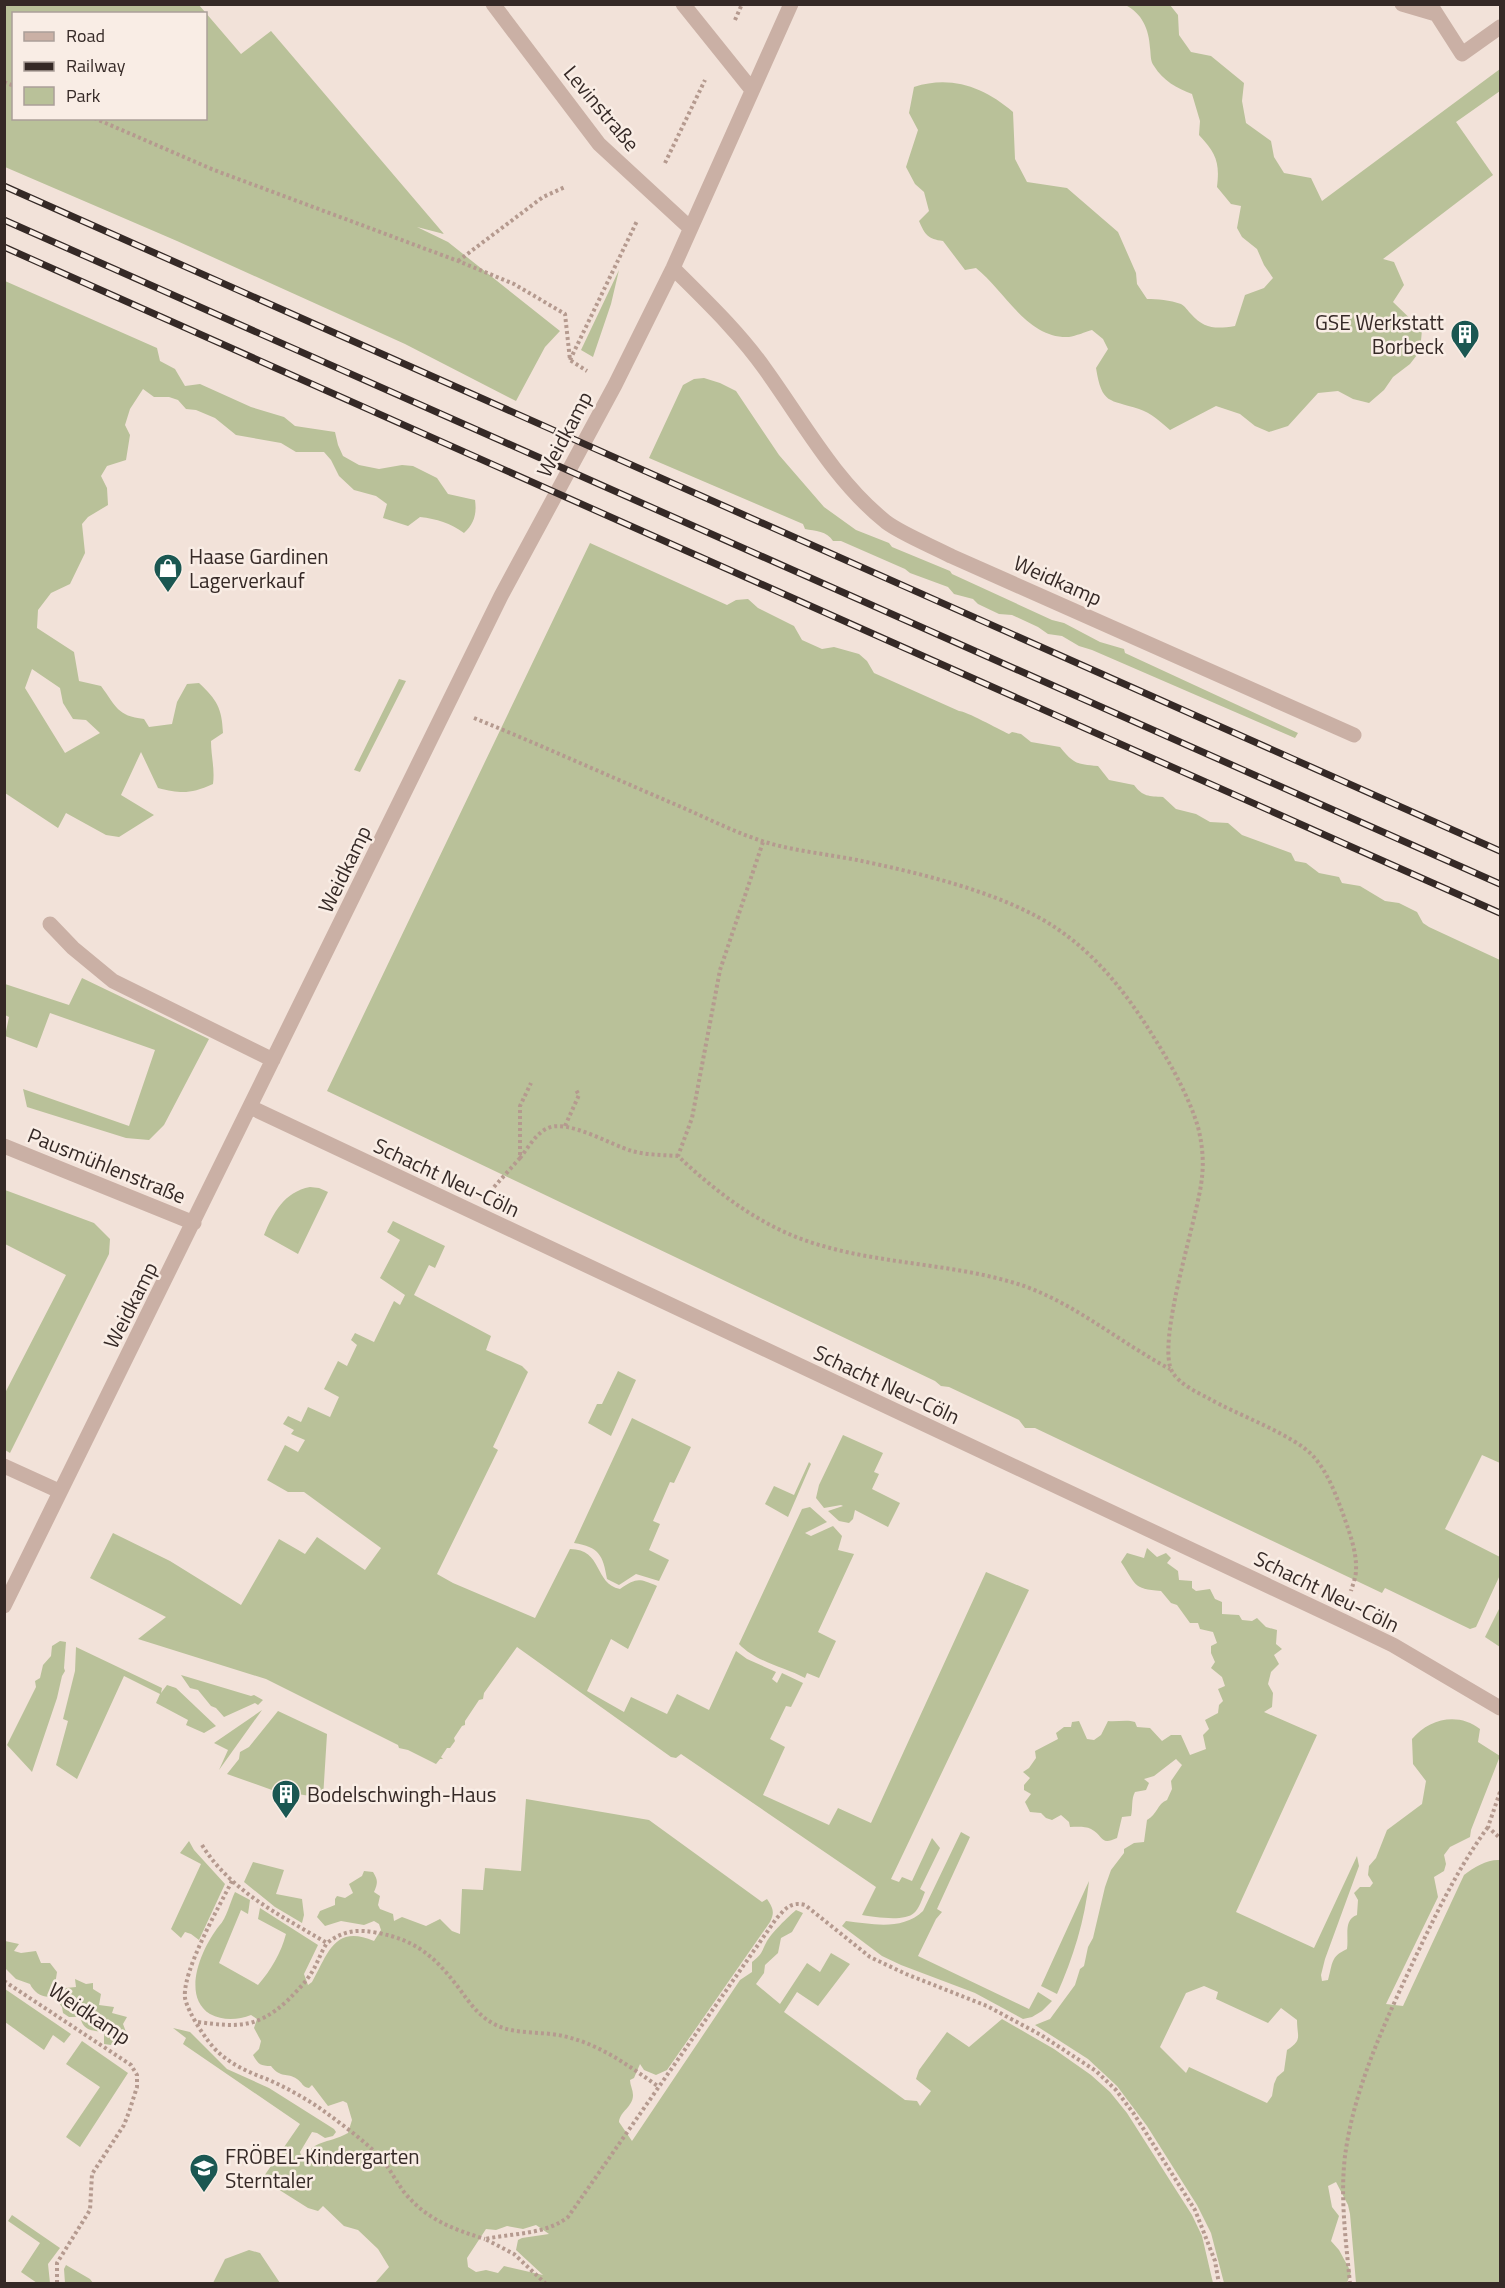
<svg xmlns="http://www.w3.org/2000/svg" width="1505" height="2288" font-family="'Titillium Web',sans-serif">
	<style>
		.green { fill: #b9c199; fill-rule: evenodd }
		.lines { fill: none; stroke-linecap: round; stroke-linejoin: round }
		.path { stroke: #b59a8f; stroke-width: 4; stroke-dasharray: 3 3; stroke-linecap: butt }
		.minor { stroke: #cab0a5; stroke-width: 15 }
		.rail-casing { stroke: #352926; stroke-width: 7 }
		.rail { stroke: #f9ede5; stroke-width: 4.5; stroke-dasharray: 14; stroke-linecap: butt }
		.labels { text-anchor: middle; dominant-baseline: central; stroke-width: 5; stroke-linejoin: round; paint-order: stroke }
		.street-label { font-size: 21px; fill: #352926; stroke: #f9ede5 }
		.poi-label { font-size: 21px; fill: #352926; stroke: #f9ede5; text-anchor: start }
	</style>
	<rect width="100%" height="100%" fill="#f2e2d9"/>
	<path class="green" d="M5 4 199 5 241 54 271 31 444 234 417 227 448 242 560 331 545 347 516 401 405 344 177 241 5 167ZM14 14H206V118H14Z
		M1125 5H1170L1178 15 1179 35 1191 52 1211 56 1244 83 1242 101 1246 123 1271 141 1274 157 1284 173 1311 178 1322 201 1500 69V91L1456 122 1493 175 1383 259 1394 262 1404 285 1393 302 1422 330 1420 351 1410 364 1393 377 1384 390 1369 403 1353 399 1338 391 1318 393 1288 426 1269 432 1255 426 1240 414 1216 406 1170 430C1161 422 1151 413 1139 409 1109 399 1102 405 1096 368L1108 349 1103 339 1092 330C1085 332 1076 336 1069 337 1027 339 1005 291 976 268L965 270 943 241C928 239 925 235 919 221L929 211 924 192 915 184 906 167 918 130 909 113 914 87C951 75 984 87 1013 112L1015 159 1027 182 1067 188 1118 232 1136 273 1137 284 1147 299C1157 299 1170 300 1181 304 1185 306 1188 311 1191 314 1204 329 1216 329 1235 326L1245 295 1264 288 1273 278 1264 265 1257 249 1242 237 1237 228 1241 206 1231 204 1217 187C1220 162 1216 153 1199 135L1200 121 1192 94C1177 88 1163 81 1154 66 1150 61 1151 54 1150 48 1149 29 1142 13 1125 5Z
		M619 270 611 304 593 357 581 350Z
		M5 281 157 348 160 361 175 369 185 386 200 384 251 407 284 417 295 426 335 432 338 445 343 456 359 465 379 469 402 465 413 466 437 478 448 494 475 500C477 514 474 524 464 533 450 523 437 519 420 517L408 526 383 518 387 504 376 496 354 490 339 476 331 460 324 452H296L281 443 236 435 215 418 196 410 186 409 178 400 169 397H154L143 389 130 409 125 425 130 435 126 460 107 466 101 476 107 488 108 505 88 517 82 524 85 553 70 584 51 593 38 610 37 628 74 652 79 681 101 686C116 706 117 716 144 719L149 727 172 724 177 702 187 684 199 683C217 700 222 708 223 733L211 741C211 756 215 769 213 784 190 794 182 794 158 788L141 752 121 795 154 815 119 837 106 835 66 813 58 828 5 793ZM32 669 60 688 63 703 73 719 86 720 100 733 65 753 25 688Z
		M704 378 720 383 736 391 779 455 824 507 856 530 889 543 892 547 950 571 952 574 1052 620 1064 623 1100 642 1124 649 1125 653 1298 733 1295 738 1092 650 1079 646 1062 636 1048 634 1038 627 1012 615 999 614 978 604 973 599 954 594 948 587 910 573 905 569 841 541H833C827 531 815 531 805 529L803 524 649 458 683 385 694 379Z
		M590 543 727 605 736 600 748 599 758 608 794 626 802 640 822 649 834 647 859 654 867 661 874 673 959 711C966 711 998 729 1009 734L1012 732 1021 734 1031 742 1060 747C1074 764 1076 764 1098 766L1109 780 1134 785C1143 797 1149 796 1163 797L1176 809 1196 814 1210 822 1228 823 1242 835 1291 853 1295 861 1306 863 1319 873 1339 877 1342 883 1360 886 1385 901 1399 903 1417 912 1423 923 1429 927 1500 960V1463L1482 1455 1445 1529 1500 1557V1575L1476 1627 1470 1629 1385 1588 1382 1593 1035 1428H1025L1019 1420 949 1387 941 1386 935 1381 327 1091Z
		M399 679 406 681 360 772 354 770Z
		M82 978 209 1039 164 1125 149 1140 126 1138 27 1107 23 1089 129 1126 155 1050 50 1013 37 1048 5 1036 9 1017 5 1015V984L69 1005Z
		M310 1187 319 1188 328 1192 298 1254 264 1235C273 1213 284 1192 310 1187Z
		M5 1190 94 1223 110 1239 109 1254 10 1453 5 1450V1393L66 1275 5 1244Z
		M393 1221 445 1246 435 1268 429 1265 414 1295 491 1336 486 1350 522 1366 528 1372 493 1447 498 1450 437 1574 453 1583 535 1618 570 1549C603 1549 594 1584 620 1589 637 1578 638 1578 657 1586L628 1649 611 1639 587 1691 624 1712 631 1697 667 1714 677 1694 709 1710 736 1651 747 1659 776 1672 772 1679 777 1683 782 1673 803 1683 791 1707 786 1706 770 1739 785 1747 763 1795 829 1825 838 1808 871 1823 986 1572 1029 1590 891 1879 899 1882 902 1877 912 1881 932 1838 940 1848 920 1889 925 1892C922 1899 919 1909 914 1913 905 1922 874 1917 862 1915L876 1887 681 1754 676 1758 671 1757 517 1647 484 1693 483 1699 479 1700 465 1721V1725L462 1726 454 1738 455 1741 450 1748H447L441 1757 443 1759H440L436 1764 408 1750 399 1748 398 1745 266 1679 138 1639 166 1617 90 1578 113 1533 170 1561 241 1605 279 1539 305 1554 317 1537 365 1570 381 1548 304 1492H288L267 1480 285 1445 298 1452 305 1440 291 1434 294 1430 283 1424 288 1416 301 1422 308 1407 330 1417 339 1397 324 1389 338 1361 347 1366 357 1345 351 1340 355 1333 374 1342 394 1301 400 1305 405 1295 380 1278 400 1240 387 1232Z
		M618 1371 636 1380 611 1436 588 1423 597 1404H602Z
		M632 1418 691 1447 674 1483 670 1482 653 1521 660 1524 649 1550 669 1560 659 1581 636 1574 619 1585 607 1579C603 1555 599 1547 574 1543Z
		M843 1435 883 1453 874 1472 879 1474 872 1489 900 1503 888 1527 855 1510 853 1519 849 1523 839 1521 828 1511 843 1506 841 1505 824 1508 816 1498 819 1485Z
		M809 1462 811 1464 788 1517 765 1504 774 1486 794 1495Z
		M810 1507 827 1522 805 1533 811 1536 833 1526 842 1536 838 1550 854 1554 818 1632 836 1641 819 1678 807 1673 805 1678C784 1667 756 1662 739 1644L802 1509Z
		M1147 1548 1157 1557 1166 1553 1171 1558 1167 1563 1178 1571 1179 1580 1192 1581V1588L1196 1591 1210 1589 1215 1599 1222 1602V1614L1239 1615 1242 1620 1252 1621 1257 1618 1266 1627 1277 1630 1276 1644 1282 1649 1274 1655 1279 1664 1271 1672 1268 1684 1273 1693 1272 1707 1264 1712 1317 1735 1236 1912 1314 1948 1357 1856 1359 1866 1325 1959 1321 1975 1322 1981 1328 1980C1333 1963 1330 1957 1347 1949 1349 1936 1343 1920 1357 1915L1358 1900 1354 1893 1360 1887H1370L1373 1883 1368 1875 1369 1866 1376 1858 1387 1830 1422 1804 1426 1781 1413 1764 1412 1739C1429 1718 1459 1712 1480 1729L1478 1742 1500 1756 1471 1830 1470 1837 1450 1847 1444 1855 1446 1864 1444 1871 1434 1877 1438 1897 1386 2004 1403 2006 1464 1875C1474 1867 1488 1859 1500 1860V2283H1356L1350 2214 1348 2205 1336 2182 1328 2186 1332 2207 1339 2216 1331 2241 1339 2250 1351 2272 1347 2283H1224L1211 2233 1197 2205 1147 2126 1117 2086 1088 2059 1035 2025 1050 2019 1075 1985 1080 1969 1084 1966 1088 1947 1093 1938 1105 1887 1111 1870 1124 1853V1849L1134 1843 1144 1842 1147 1820C1157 1815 1157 1804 1167 1800L1172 1789 1171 1781 1182 1765 1176 1759 1154 1776 1144 1779 1149 1783 1146 1790 1135 1792C1131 1799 1133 1808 1131 1816L1122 1817 1117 1838C1100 1846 1104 1836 1091 1829 1085 1826 1076 1827 1070 1827L1069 1822 1061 1815 1052 1820 1046 1818 1041 1813 1030 1812 1025 1802 1031 1794 1024 1790V1785L1030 1778 1023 1772 1029 1768 1036 1758 1035 1751 1058 1739 1056 1733 1064 1727H1071L1072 1722 1079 1721 1087 1739 1094 1740 1101 1735 1108 1721C1117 1722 1127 1719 1135 1722L1137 1727 1150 1728 1162 1741 1171 1735H1181L1190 1755 1206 1749 1203 1735 1209 1729 1205 1720 1218 1713 1219 1705 1223 1701 1218 1689 1225 1686 1222 1677 1211 1668 1215 1662 1211 1653V1646L1217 1643 1213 1632 1200 1629 1198 1623H1190L1177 1605 1171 1603 1161 1591C1132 1589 1136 1584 1121 1562L1127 1553 1144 1558ZM1204 1986 1218 1992 1216 1999 1268 2023 1281 2008 1297 2020C1297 2037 1303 2040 1287 2050L1284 2071 1277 2077 1274 2084 1272 2096 1267 2103 1189 2067 1186 2073 1160 2047 1186 1993Z
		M1500 1607V1647L1485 1637Z
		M60 1641 66 1642 64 1668 65 1671 62 1676 57 1698 32 1772 7 1745 36 1687 35 1681 40 1678 43 1665 51 1656 52 1646Z
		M76 1647 162 1688 161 1693 167 1685 176 1688 216 1726 204 1733 186 1725 188 1720 156 1703 160 1694 124 1676 77 1779 56 1765 68 1721 63 1719 75 1671Z
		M181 1675 251 1696 254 1695 263 1700 258 1705 255 1703 224 1717 216 1708 211 1706 198 1690 190 1688Z
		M262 1710 219 1770 228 1750 214 1743Z
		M278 1711 327 1734 323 1798 272 1790 227 1774 239 1759 240 1752 249 1747Z
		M526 1799 649 1820 762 1902 767 1899C773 1908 775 1912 770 1922L667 2070 656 2075 644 2070 640 2064 634 2078 630 2080C630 2085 633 2090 633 2095 633 2107 620 2111 619 2122L632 2141 740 1980 752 1972V1962C762 1954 761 1953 766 1943 771 1933 788 1917 796 1910L803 1913 792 1932 781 1938 778 1953 765 1965 764 1973 756 1984 780 2004 807 1963 820 1972 831 1953 850 1964 818 2006 797 1992 784 2012 905 2100 917 2101 920 2106 931 2091 916 2079 919 2070 947 2032 969 2047 1002 2019 1054 2049 1091 2075 1110 2092 1127 2113 1192 2215 1202 2236 1213 2283H375L389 2267 378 2249 358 2230 344 2226 323 2206 318 2211 308 2208 262 2179 300 2124 183 2044 186 2038 173 2028 190 2032 227 2069 269 2088 334 2129 336 2132 333 2136 325 2138 317 2133 312 2132 300 2152 303 2161C314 2138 326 2145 348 2133L352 2120 347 2103 343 2101 328 2106 312 2085 309 2088C302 2087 303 2083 297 2079 287 2072 281 2079 271 2066 260 2066 258 2064 253 2055L259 2049 261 2041 254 2028 257 2019 251 2015C238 2020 223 2021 210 2014 180 1995 203 1946 219 1926 227 1918 230 1902 235 1892L250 1900 248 1914 241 1910 219 1963 258 1985C271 1970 281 1953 286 1934L258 1919 260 1908 318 1945 304 1974 308 1985 312 1982C328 1954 334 1924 374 1941L381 1930 379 1924 374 1921 364 1925 341 1921 325 1926 317 1917 320 1911 335 1905V1899L337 1896 345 1898 353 1893 349 1884 362 1876 364 1871 373 1872C378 1880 378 1883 374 1892L380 1896 378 1905 380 1909 393 1914 394 1921 402 1917 426 1926 440 1919 452 1931 460 1934 462 1889 483 1890 485 1868 521 1871ZM536 2225 549 2234 522 2238 518 2240 516 2250 543 2275 504 2266 498 2273 486 2270 476 2272 468 2267 467 2258 486 2229 496 2230 507 2226 523 2229Z
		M961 1832 970 1837 937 1909 942 1912 936 1919 918 1956 1029 2009 1038 1992 1052 2001 1042 2011 1032 2017 1023 2019 975 1993 901 1965 882 1956 842 1926 846 1921C872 1924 902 1931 923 1911Z
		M189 1841 194 1850 225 1884 199 1940 191 1934 185 1932 181 1938 171 1929 201 1864 180 1853Z
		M253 1862 284 1870 276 1894 302 1899 304 1915 302 1923 275 1907 244 1882Z
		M1089 1881C1085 1920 1073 1958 1057 1994L1041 1986Z
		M5 1941 19 1944 14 1951 21 1953 36 1951 41 1963H50L57 1972 55 1985 66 1988 76 1987 75 1979 86 1984 93 1983V1989L101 1994 99 2005 114 2007 112 2013 127 2017 123 2024 126 2032V2040L111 2045 104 2044V2033C91 2029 84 2032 80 2017H69L63 2013 62 2007 53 1996C44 1999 34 1993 30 1984L16 1979 5 1968Z
		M5 1989 71 2034 64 2043 53 2035 44 2050 5 2022Z
		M82 2041 128 2073 80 2147 66 2137 100 2087 66 2064Z
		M12 2215 60 2248 48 2264 50 2283H37L21 2272 40 2243 8 2221Z
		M249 2250 260 2253 280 2283H213L225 2259Z
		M66 2265 90 2279 93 2283H65L64 2269Z"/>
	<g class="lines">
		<path class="path" d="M735 20 742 4
			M4 82 14 86
			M94 118 214 170 458 261 514 284 565 314 570 360 587 371
			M665 163 705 80
			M458 261 543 197 565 187
			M570 360 637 221
			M474 718C543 746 611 777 679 806 707 818 736 833 765 842 795 851 826 854 857 860 919 873 1006 893 1059 930 1095 955 1122 988 1146 1025 1166 1056 1187 1091 1198 1127 1202 1143 1204 1160 1202 1177 1199 1215 1154 1346 1173 1373 1180 1384 1196 1392 1208 1398 1235 1414 1295 1435 1314 1457 1328 1473 1336 1495 1343 1514 1349 1531 1357 1552 1356 1570 1356 1577 1353 1584 1351 1591
			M763 842 720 970 692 1118 678 1156C719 1195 767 1231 823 1246 888 1265 959 1264 1024 1286 1077 1305 1121 1343 1170 1369
			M565 1126 579 1095 576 1090
			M520 1158C528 1148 536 1133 548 1128 568 1119 611 1145 632 1151 647 1155 662 1155 678 1156
			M494 1187 520 1158V1106L531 1083
			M1500 1792 1488 1827 1500 1838
			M202 1845C231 1892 282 1916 327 1943 344 1930 358 1929 378 1933 416 1940 435 1957 458 1987 470 2003 478 2016 496 2025 516 2035 542 2031 563 2036 600 2044 629 2066 659 2087
			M232 1881C219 1907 182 1971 185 1998 188 2013 207 2042 218 2052 233 2066 251 2073 269 2080 287 2088 305 2098 321 2109 340 2123 361 2138 378 2155 388 2165 395 2180 404 2192 426 2219 452 2229 485 2239
			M4 1981 131 2065 137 2075V2087L129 2112 124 2125 92 2174 90 2210 57 2263V2284
			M198 2022C237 2027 257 2029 288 2000 296 1992 306 1982 312 1972 318 1962 321 1952 327 1943
			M546 2284 514 2254 485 2239C513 2233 545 2235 568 2217L776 1919C785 1909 791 1901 805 1905L870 1957 906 1974 987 2006 1041 2035 1096 2071 1116 2090 1134 2114 1195 2210 1215 2261 1219 2284
			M1350 2284C1346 2241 1340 2198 1345 2156 1354 2087 1386 2020 1415 1958 1437 1912 1458 1868 1488 1827"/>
		<path class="minor" d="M493 4 599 144 690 228
			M683 4 752 90
			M1402 4 1436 14
			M1430 4 1462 54 1500 27
			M673 268C705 300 739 332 765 369 804 423 834 480 886 522 902 534 932 546 951 556L1354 735
			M50 924 73 948 113 981 273 1060
			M250 1107 1343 1621 1393 1645 1500 1708
			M4 1146 194 1223
			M4 1466 59 1491
			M4 1606 501 596 615 385 673 268 791 4"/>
		<g class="rail-casing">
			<path id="rail" d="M4 186 1500 851
				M4 220 1500 884
				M4 247 1500 913"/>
		</g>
		<use href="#rail" class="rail"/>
	</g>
	<defs>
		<g id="building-pin" transform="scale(1.5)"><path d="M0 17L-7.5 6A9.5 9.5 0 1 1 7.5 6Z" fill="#1b5752" stroke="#f9ede5"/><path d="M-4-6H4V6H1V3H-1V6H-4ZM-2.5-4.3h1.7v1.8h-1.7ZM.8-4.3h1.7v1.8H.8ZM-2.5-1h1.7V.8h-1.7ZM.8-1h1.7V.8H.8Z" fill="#fff"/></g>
		<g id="shop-pin" transform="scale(1.5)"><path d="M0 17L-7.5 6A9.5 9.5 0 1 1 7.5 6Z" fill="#1b5752" stroke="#f9ede5"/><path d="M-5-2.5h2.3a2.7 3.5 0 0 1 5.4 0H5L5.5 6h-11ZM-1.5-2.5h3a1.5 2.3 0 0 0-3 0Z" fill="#fff"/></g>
		<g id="school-pin" transform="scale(1.5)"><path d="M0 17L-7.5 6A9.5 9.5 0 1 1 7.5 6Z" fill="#1b5752" stroke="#f9ede5"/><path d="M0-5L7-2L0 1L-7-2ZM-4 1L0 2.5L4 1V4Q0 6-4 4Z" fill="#fff"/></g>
	</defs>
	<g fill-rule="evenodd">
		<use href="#building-pin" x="1465" y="334"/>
		<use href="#shop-pin" x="168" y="568"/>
		<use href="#building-pin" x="286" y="1794"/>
		<use href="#school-pin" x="204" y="2168"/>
	</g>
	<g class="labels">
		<g class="street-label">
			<text transform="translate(602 108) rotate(50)">Levinstraße</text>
			<text transform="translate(564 434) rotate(-62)">Weidkamp</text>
			<text transform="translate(1058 580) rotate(24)">Weidkamp</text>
			<text transform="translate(344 869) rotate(-64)">Weidkamp</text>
			<text transform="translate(107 1165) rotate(22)">Pausmühlenstraße</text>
			<text transform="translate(447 1177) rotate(25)">Schacht Neu-Cöln</text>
			<text transform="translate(130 1305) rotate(-63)">Weidkamp</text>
			<text transform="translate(887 1384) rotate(25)">Schacht Neu-Cöln</text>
			<text transform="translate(1327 1591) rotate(26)">Schacht Neu-Cöln</text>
			<text transform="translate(90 2013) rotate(34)">Weidkamp</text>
		</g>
		<g class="poi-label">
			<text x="1444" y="322" text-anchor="end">GSE Werkstatt<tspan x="1444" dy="24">Borbeck</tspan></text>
			<text x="189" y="556">Haase Gardinen<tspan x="189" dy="24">Lagerverkauf</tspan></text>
			<text x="307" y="1794">Bodelschwingh-Haus</text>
			<text x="225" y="2156">FRÖBEL-Kindergarten<tspan x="225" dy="24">Sterntaler</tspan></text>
		</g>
	</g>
	<rect width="1505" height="2288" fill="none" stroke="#352926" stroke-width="12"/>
	<rect x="12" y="12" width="195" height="108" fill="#f9ede5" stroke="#ab9f99" stroke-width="1.5"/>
	<rect x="24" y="32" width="30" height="9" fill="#cab0a5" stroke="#ab9f99" stroke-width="1.5"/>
	<text x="66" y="42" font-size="18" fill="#352926">Road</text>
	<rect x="24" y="62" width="30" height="9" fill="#352926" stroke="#ab9f99" stroke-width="1.5"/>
	<text x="66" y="72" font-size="18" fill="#352926">Railway</text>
	<rect x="24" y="87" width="30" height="18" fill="#b9c199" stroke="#ab9f99" stroke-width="1.5"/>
	<text x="66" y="102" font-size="18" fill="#352926">Park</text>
</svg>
